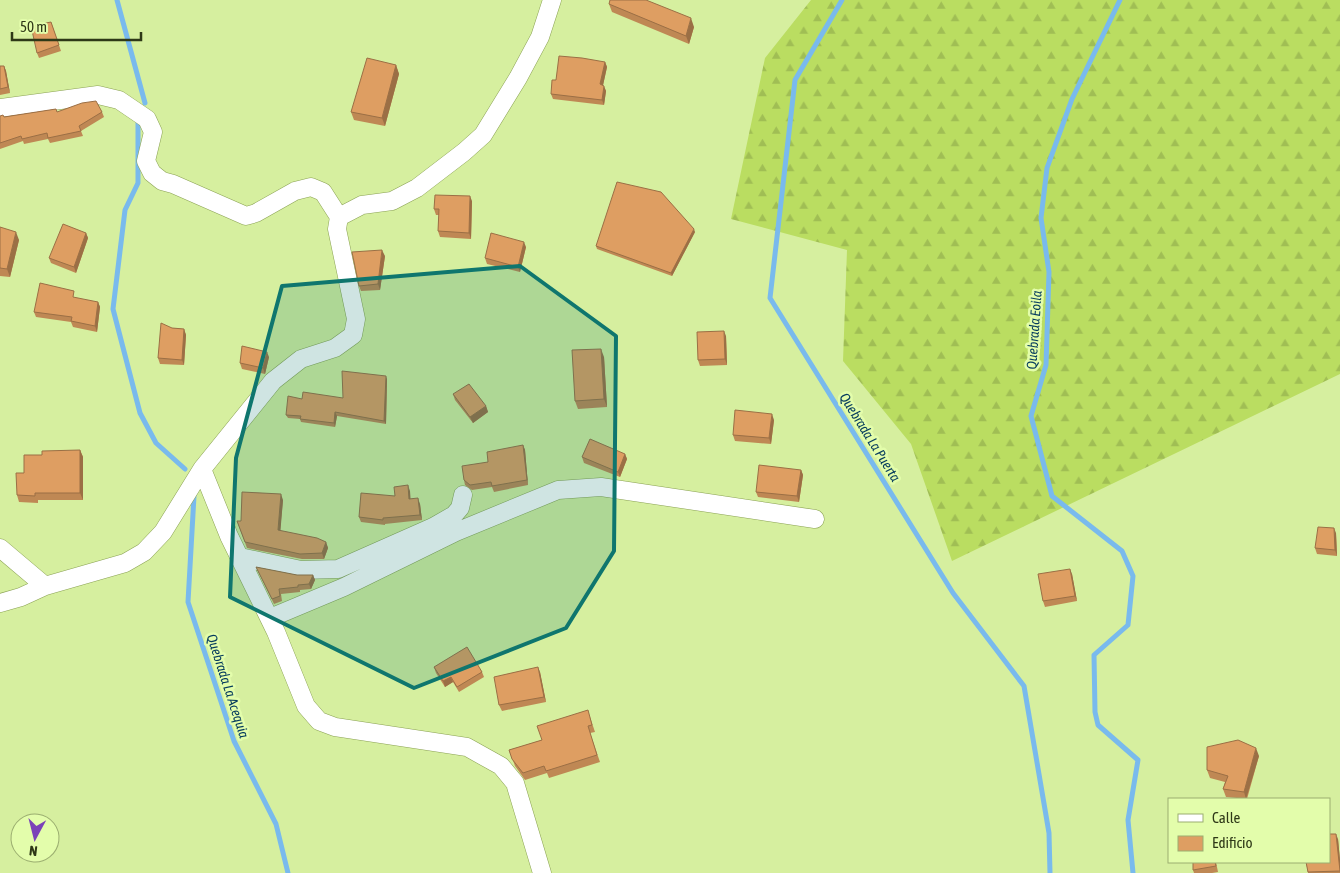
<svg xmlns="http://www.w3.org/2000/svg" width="1340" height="873" font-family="'Asap Condensed',sans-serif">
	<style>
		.forest { fill: url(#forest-firs) }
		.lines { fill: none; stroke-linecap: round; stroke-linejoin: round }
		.stream { stroke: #79baed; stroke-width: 5 }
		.minor-casing { stroke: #8ba254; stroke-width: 19 }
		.minor { stroke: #fff; stroke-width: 18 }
		.wall { fill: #bf8854 }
		.shaded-wall { fill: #9b6f45 }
		.building { fill: #de9e62; stroke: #9b6f45 }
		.marked { fill: #0f766e; fill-opacity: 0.2; stroke: #0f766e; stroke-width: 4; stroke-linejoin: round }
		.labels { text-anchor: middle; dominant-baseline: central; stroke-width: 5; stroke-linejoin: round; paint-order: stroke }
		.water-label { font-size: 14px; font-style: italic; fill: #063c5d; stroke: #e3fdab }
	</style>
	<defs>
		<pattern id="forest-firs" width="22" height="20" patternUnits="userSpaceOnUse" patternTransform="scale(1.25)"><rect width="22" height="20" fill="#badd61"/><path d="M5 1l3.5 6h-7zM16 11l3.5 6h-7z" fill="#a0be54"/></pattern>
	</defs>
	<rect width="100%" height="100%" fill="#d6ef9f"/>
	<path class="forest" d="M811 0H1340V374L952 561 911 444 843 361 847 250 731 219 765 58Z"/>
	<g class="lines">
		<path class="stream" d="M117 0 145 103
			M842 0 795 80 770 298 953 593 1024 686 1049 833 1050 873
			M1120 0 1072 99 1047 168 1041 218 1049 272 1046 365 1031 416 1052 496 1122 551 1133 576 1128 625 1094 655 1095 712 1098 725 1138 760 1128 820 1133 873
			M138 119V183L125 210 113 309 140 413 156 443 185 469
			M194 496 188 602 234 741 276 824 288 873"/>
		<g class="minor-casing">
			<path id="minor" d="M0 108 98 95 119 100 147 119 153 132 146 161 152 173 162 181 173 184 246 216 256 213 295 191 311 187 323 192 339 217
				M202 469 229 536 276 632 306 706 319 721 335 727 467 747 501 766 515 783 542 873
				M0 548 45 586
				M240 557 301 570 338 569 433 527 454 515 460 508 463 495
				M0 603 21 597 45 586 125 563 144 552 163 532 202 469 273 381 301 359 335 348 353 335 356 319 337 229 339 217 362 205 392 201 417 188 464 152 483 135 518 78 540 37 552 0
				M270 618 344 587 456 532 558 490 601 487 815 519"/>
		</g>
		<use href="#minor" class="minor"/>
	</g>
	<path class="wall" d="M609 4 694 27 689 44 612 12Z
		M51 22 61 51 39 58 37 53Z
		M605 62 607 67 603 85 606 91 604 105 553 99 551 94Z
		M396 65 399 74 385 126 354 120 351 112Z
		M0 66H4L6 71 10 93 0 95Z
		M56 109 57 112H102L104 117 81 131 83 136 50 143 48 139 24 144 23 141 0 149V116L4 117Z
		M472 201 471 239 440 237 438 231 439 215H436L434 209Z
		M0 227 19 240 10 277 0 276Z
		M695 232 672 276 597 249 596 246Z
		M86 233 88 238 76 273 51 263 49 258Z
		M526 247 520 272 487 264 485 258Z
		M385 256 380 290 361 291 359 286Z
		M98 302 100 307 97 332 73 327 71 322 36 317 34 312Z
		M172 328 184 329 186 335 184 365 160 364 158 358Z
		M726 336 727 365 700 366 698 360Z
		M269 357 265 374 242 369 240 363Z
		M604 357 607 407 578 409 575 401Z
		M387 379 386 424 337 416 335 427 301 422 300 419 288 418 286 415 302 399 343 398Z
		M453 394 486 406 488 412 473 423 455 400Z
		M774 420 771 444 735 441 733 435Z
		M523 445 525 450 528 485 494 492 492 487 472 490 465 485 464 480 488 462Z
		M80 450 83 457V500H38V503L19 502 17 495 24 473 42 455Z
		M625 454 627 459 620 477 584 463 582 457Z
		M801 470 803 475 799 502 758 497 756 492Z
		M410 491V499L420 504 422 520 385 524V525L361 522 359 517 395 496Z
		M283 500 280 531 326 542 328 548 324 559H302L247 548 237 521H241Z
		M1336 533 1337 556 1317 554 1315 548Z
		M256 567 297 575H313L315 580 311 589 300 590V592L281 594 282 601 274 604Z
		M1072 574 1077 601 1045 607 1043 601Z
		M434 667 482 672 484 677 459 692 453 682 445 687 436 673Z
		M540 672 546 702 502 711 499 705Z
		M590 717 595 732 590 733 600 762 549 778 547 773 525 780 515 766 509 750 542 740Z
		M1259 756 1247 799 1226 797 1223 789 1225 782 1210 778 1207 770Z
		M1338 839 1340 860V873H1308L1306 862Z
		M1216 862 1218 872 1212 873H1194L1193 870Z"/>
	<path class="shaded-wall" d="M691 18 694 27 689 44 686 36Z
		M605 62 607 67 602 90 600 84Z
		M396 65 399 74 385 126 382 118Z
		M4 66 6 71 10 93 8 87Z
		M604 86 606 91 604 105 602 100Z
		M470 196 472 201 471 239 469 233Z
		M694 229 695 232 672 276 671 273Z
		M16 232 19 240 10 277 7 269Z
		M86 233 88 238 76 273 74 267Z
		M524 242 526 247 520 272 518 267Z
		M382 250 385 256 380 290 378 284Z
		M98 302 100 307 97 332 95 326Z
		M184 329 186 335 184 365 182 360Z
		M724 331 726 336 727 365 725 359Z
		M601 349 604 357 607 407 604 399Z
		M267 352 269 357 265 374 263 368Z
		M386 376 387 379 386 424 384 421Z
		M486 406 488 412 473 423 470 417Z
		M335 412 337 416 335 427 334 423Z
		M772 414 774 420 771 444 769 438Z
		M523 445 525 450 528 485 527 480Z
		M80 450 83 457V500L80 493Z
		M625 454 627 459 620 477 618 472Z
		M801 470 803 475 799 502 797 496Z
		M408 485 410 491 411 505 409 499Z
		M281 494 283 500 280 536 278 530Z
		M418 498 420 504 422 520 420 515Z
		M1334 528 1336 533 1337 556 1335 550Z
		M326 542 328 548 324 559 322 553Z
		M1070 569 1072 574 1077 601 1075 596Z
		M313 575 315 580 311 589 309 584Z
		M538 667 540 672 546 702 544 697Z
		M451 677 453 682 445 687 443 681Z
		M1256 748 1259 756 1246 799 1244 792Z
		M1336 834 1338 839 1340 860V873Z"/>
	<path class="building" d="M610 0H646L691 18 686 36 609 4Z
		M51 22 59 45 37 53 31 26Z
		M559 56 582 58 605 62 600 84 604 86 602 100 551 94 552 80H556Z
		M367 58 396 65 382 118 351 112Z
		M0 66H4L8 87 0 89Z
		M96 101 102 112 79 126 81 131 48 138 47 133 22 139 21 136 0 143V116L3 115 4 117 56 109 57 112 82 103Z
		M617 182 661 192 694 229 671 273 596 246Z
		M435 195 470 196 469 233 438 231 439 209H434Z
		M63 224 86 233 74 267 49 258Z
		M0 227 16 232 7 269 0 268Z
		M491 233 524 242 518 267 485 258Z
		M382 250 378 284 359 286 352 252Z
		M40 283 74 291 73 297 98 302 95 326 71 321 72 317 34 312Z
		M161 323 172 328 184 329 182 360 158 358Z
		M724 331 725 359 698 360 697 332Z
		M242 346 267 352 263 368 240 363Z
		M601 349 604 399 575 401 572 350Z
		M342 371 386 376 384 421 335 412 334 423 300 419 301 416 286 415 288 396 302 399 303 392 343 398Z
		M469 384 486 406 470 417 453 394Z
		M735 410 772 414 769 438 733 435Z
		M590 439 625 454 618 472 582 457Z
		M523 445 527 480 492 486 491 482 470 485 464 480 462 466 488 462 487 452Z
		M80 450V493H35V496L17 495 16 473H24V455H42V451Z
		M759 465 801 470 797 496 756 492Z
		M408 485 409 499 418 498 420 515 383 518V520L359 517 361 493 395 496 394 487Z
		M242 492 281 494 278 530 317 538 326 542 322 553 300 554 245 542 237 521H241Z
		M1318 527 1334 528 1335 550 1315 548Z
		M256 567 297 575H313L309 584 298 585V587L279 589 280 596 272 599Z
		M1070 569 1075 596 1043 601 1038 574Z
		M467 647 482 672 457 687 451 677 443 681 434 667Z
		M538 667 544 697 499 705 494 677Z
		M588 710 592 725 588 726 597 755 546 771 544 766 523 773 512 759 509 750 542 740 537 726Z
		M1238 740 1256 748 1244 792 1223 789 1228 776 1207 770V747Z
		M1329 834H1336L1340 871 1308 872 1306 862H1329Z
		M1193 862H1215L1216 866 1193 870Z"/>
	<path class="marked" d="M520 266 616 336 614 551 566 628 414 688 230 597 236 458 282 286Z"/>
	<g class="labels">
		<g class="water-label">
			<text transform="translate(1034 330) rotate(-86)">Quebrada Eoila</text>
			<text transform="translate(870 437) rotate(58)">Quebrada La Puerta</text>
			<text transform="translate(228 686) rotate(72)">Quebrada La Acequia</text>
		</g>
	</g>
	<rect x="1168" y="798" width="162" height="65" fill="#e3fdab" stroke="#9bae70"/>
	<rect x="1178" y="814" width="25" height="8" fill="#ffffff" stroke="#9bae70"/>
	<text x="1212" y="823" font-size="15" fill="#2e3817">Calle</text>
	<rect x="1178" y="836" width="25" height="15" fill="#de9e62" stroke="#9bae70"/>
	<text x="1212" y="848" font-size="15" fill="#2e3817">Edificio</text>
	<g transform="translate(35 838) rotate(187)"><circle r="24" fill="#e3fdab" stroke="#9bae70"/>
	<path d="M0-4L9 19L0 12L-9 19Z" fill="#7b42b8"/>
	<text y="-8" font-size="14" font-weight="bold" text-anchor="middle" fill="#2e3817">N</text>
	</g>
	<path d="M12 32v8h129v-8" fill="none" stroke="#2e3817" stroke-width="2.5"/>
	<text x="20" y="32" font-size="15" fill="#2e3817" stroke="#e3fdab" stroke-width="4" paint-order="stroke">50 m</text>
</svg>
